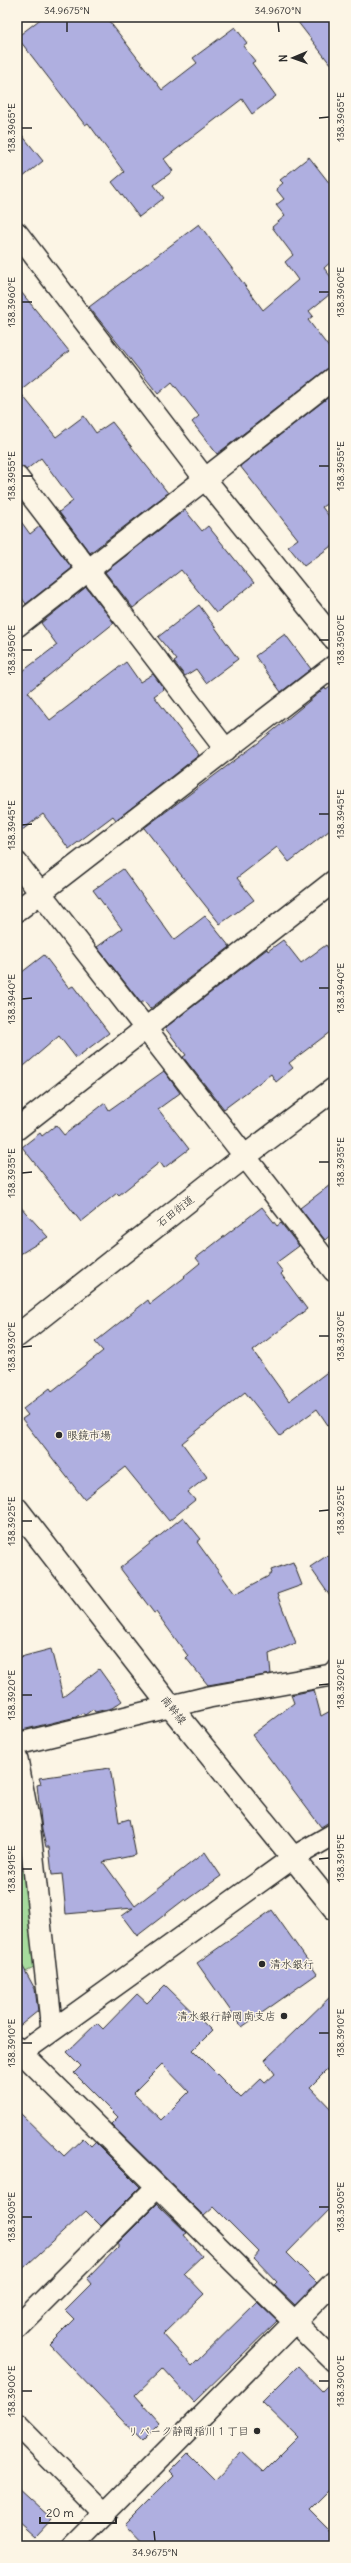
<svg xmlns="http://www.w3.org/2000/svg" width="351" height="2563" font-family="Delius,'Klee One',sans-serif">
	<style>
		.green { fill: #a6db9d; stroke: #688364 }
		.building { fill: #afafe0; stroke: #2b2b2b; fill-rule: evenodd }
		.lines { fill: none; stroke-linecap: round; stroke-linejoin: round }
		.street-casing { stroke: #2b2b2b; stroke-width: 24 }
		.secondary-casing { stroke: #2b2b2b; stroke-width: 25 }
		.street { stroke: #fcf5e5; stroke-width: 21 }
		.secondary { stroke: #fcf5e5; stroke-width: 22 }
		.ticks { fill: none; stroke: #2b2b2b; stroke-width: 1.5 }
		.poi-dot { fill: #2b2b2b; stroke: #fcf5e5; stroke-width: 1.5 }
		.labels { text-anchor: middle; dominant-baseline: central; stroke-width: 3; stroke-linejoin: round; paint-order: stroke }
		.street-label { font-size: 11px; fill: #2b2b2b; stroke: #fcf5e5 }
		.poi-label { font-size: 11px; fill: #2b2b2b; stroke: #fcf5e5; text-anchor: start }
		.neatline { fill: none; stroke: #2b2b2b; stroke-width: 1.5 }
		.ticks-label { font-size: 10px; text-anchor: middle; fill: #2b2b2b }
	</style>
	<rect width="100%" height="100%" fill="#fcf5e5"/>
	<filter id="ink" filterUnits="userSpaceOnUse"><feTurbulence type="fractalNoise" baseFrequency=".025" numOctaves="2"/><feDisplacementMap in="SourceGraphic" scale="8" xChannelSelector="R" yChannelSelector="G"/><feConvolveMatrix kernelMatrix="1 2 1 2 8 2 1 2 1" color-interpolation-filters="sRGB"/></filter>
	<g filter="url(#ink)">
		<path class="green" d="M18 1829 23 1845 36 1967 17 1976Z"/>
		<path class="building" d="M43 17H106L162 90 197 63 193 58 235 27 247 43 243 46 255 61 252 63 276 96 252 114 242 99 164 159 173 171 154 185 164 198 139 217 112 182 124 172 88 123 85 125 17 37Z
			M294 17H334V69Z
			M17 129 43 161 17 182Z
			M309 157 334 189V259L324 268 334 281V291L309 311 313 316 308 320 334 354V366L327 369 217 454 192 422 199 416 172 382 158 394 89 307 199 224 263 310 298 280 285 262 293 255 272 227 285 216 276 205 284 199 276 189 283 183 280 180Z
			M17 287 69 351 19 391 56 437 84 416 96 433 112 422 168 493 90 553 59 512 73 501 41 458 26 470 17 465Z
			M334 393V499L322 507 334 523V544L304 566 288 546 298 539 240 466Z
			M185 510 202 531 208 526 254 583 216 613 181 570 133 608 105 572Z
			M17 516 30 534 40 526 72 568 26 604 17 591Z
			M86 587 114 623 28 692 50 720 126 662 140 682 153 674 164 689 154 696 199 755 116 820 113 816 69 849 43 814 17 834V671H23L57 645 41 623Z
			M199 605 238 659 206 683 196 669 185 676 174 662 177 660 158 637Z
			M285 634 311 669 281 692 255 656Z
			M334 684V827L289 862 277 847 237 878 254 900 220 924 144 828 258 743 325 688 326 690Z
			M123 869 174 940 205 916 230 947 150 1009 144 1001 141 1003 97 947 122 929 93 890Z
			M283 940 301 963 326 945 334 956V1029L289 1063 293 1068 276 1082 271 1074 224 1109 183 1057 186 1055 165 1028 267 949 268 951Z
			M44 955 69 988 73 986 109 1033 76 1058 59 1036 17 1072V976Z
			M164 1071 180 1093 158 1109 189 1149 164 1168 160 1162 119 1195 117 1193 81 1222 22 1147 40 1133 42 1136 56 1125 64 1135 105 1103 109 1110Z
			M334 1182V1232L325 1240 300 1208Z
			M17 1203 48 1237 17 1256Z
			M262 1207 277 1226 281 1223 299 1246 276 1263 283 1272 281 1274 307 1309 253 1351 289 1401 334 1367V1434L317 1409 280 1436 245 1392 182 1443 207 1477 188 1492 195 1500 169 1521 125 1467 84 1499 22 1419 28 1415 23 1409 50 1388 52 1391 103 1351 95 1342 148 1300 150 1304 185 1277 184 1276 200 1263 196 1258Z
			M183 1517 201 1539 197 1542 235 1594 267 1577 272 1573 271 1570 293 1562 302 1585 277 1594 296 1643 269 1654 271 1674 208 1685 186 1658 188 1656 156 1612 154 1613 120 1568Z
			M334 1551V1602L310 1567Z
			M51 1649 63 1697 99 1669 122 1701 112 1708 95 1712 93 1709 85 1715 82 1713 76 1717 22 1730 17 1711V1658Z
			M314 1690 321 1716 334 1709V1819L321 1827 252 1735 294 1703 291 1695Z
			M110 1768 119 1822 129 1819 136 1855 103 1862 135 1906 205 1852 221 1876 186 1901 185 1899 137 1936 122 1916 133 1908 66 1914 62 1874 52 1875 49 1847H46L42 1830 37 1785 41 1784 39 1778Z
			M272 1910 317 1974 242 2027 197 1963Z
			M17 1956 35 1989 38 2011 17 2028Z
			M165 1985 212 2031 193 2050 241 2098 261 2079 265 2083 275 2074 265 2060 334 1993V2063L310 2087 334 2112V2205L287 2253 317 2283 295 2305 274 2285 277 2282 254 2258 259 2252 214 2207 204 2216 111 2124 118 2117 74 2073 81 2066 67 2052 97 2023 103 2029 137 1994 147 2003ZM162 2064 189 2092 161 2120 133 2093Z
			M17 2110 64 2156 83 2138 91 2146 95 2142 140 2187 101 2226 86 2211 17 2274Z
			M157 2204 187 2233 184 2235 202 2256 184 2273 204 2294 163 2334 192 2366 257 2302 277 2321 194 2402 163 2368 135 2395 160 2423 142 2441 49 2344 74 2319 65 2310 91 2284 87 2279 118 2247V2243Z
			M298 2366 322 2391 334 2379V2485L309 2510 334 2535V2546H146L125 2524 173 2476 169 2472 188 2453 215 2480 242 2452 263 2472 298 2437 262 2402Z
			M17 2487 52 2519 35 2537 17 2521Z"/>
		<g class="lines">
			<g class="street-casing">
				<path id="street" d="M17 233 205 479 334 639
					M17 477 226 750
					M17 626 334 378
					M17 863 334 1271
					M17 911 334 666
					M17 1129 334 881
					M17 1744 209 1697 331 1675 334 1672
					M17 1759 29 1823 52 2030
					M17 2048 334 2361
					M17 2056 294 1857 334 1834
					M17 2327 157 2187
					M17 2425 105 2514
					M73 2546 334 2282"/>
			</g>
			<g class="secondary-casing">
				<path id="secondary" d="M17 1336 244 1157 334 1089
					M17 1509 170 1706 334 1908"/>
			</g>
			<use href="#street" class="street"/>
			<use href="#secondary" class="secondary"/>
		</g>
	</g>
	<path class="ticks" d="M67 22V32M278 22 279 32M319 118 329 117M22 128H32M319 292H329M22 302H32M319 466H329M22 476H32M319 640H329M22 650H32M319 814H329M22 825 32 824M319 988H329M22 999 32 998M319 1162H329M22 1173 32 1172M319 1336H329M22 1347 32 1346M319 1511 329 1510M22 1521H32M319 1685 329 1684M22 1695H32M319 1859 329 1858M22 1869H32M319 2033H329M22 2043H32M319 2207H329M22 2217H32M319 2381H329M22 2391H32M154 2531 155 2541"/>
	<g class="poi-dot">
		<circle cx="59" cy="1435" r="4"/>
		<circle cx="262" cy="1964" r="4"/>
		<circle cx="284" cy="2016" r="4"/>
		<circle cx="257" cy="2431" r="4"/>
	</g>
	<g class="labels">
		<g class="street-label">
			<text transform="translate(175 1211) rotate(-38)">石田街道</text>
			<text transform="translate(174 1710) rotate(51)">南幹線</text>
		</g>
		<g class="poi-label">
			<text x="67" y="1435">眼鏡市場</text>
			<text x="270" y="1964">清水銀行</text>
			<text x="276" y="2016" text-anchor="end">清水銀行静岡南支店</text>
			<text x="249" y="2431" text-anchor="end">リパーク静岡稲川１丁目</text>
		</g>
	</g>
	<rect width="351" height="2563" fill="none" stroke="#fcf5e5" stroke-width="44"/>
	<g transform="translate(293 58) rotate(268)" stroke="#fcf5e5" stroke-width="3" paint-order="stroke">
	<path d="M0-3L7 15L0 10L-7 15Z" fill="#2b2b2b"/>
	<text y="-6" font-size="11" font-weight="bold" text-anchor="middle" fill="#2b2b2b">N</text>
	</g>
	<path d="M40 2517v6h76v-6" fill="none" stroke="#2b2b2b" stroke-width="2"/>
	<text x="46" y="2517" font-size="12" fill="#2b2b2b" stroke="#fcf5e5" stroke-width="3" paint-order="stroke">20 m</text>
	<rect x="22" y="22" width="307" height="2519" class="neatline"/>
	<g class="ticks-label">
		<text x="67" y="14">34.9675°N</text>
		<text x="278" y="14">34.9670°N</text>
		<text transform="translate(340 117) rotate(-90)" y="4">138.3965°E</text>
		<text transform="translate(11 128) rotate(-90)" y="4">138.3965°E</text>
		<text transform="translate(340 292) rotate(-90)" y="4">138.3960°E</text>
		<text transform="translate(11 302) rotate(-90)" y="4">138.3960°E</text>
		<text transform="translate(340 466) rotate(-90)" y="4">138.3955°E</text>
		<text transform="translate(11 476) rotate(-90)" y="4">138.3955°E</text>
		<text transform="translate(340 640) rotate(-90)" y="4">138.3950°E</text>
		<text transform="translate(11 650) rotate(-90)" y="4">138.3950°E</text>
		<text transform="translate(340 814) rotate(-90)" y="4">138.3945°E</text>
		<text transform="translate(11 825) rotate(-90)" y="4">138.3945°E</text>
		<text transform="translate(340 988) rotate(-90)" y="4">138.3940°E</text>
		<text transform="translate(11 999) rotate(-90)" y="4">138.3940°E</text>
		<text transform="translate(340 1162) rotate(-90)" y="4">138.3935°E</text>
		<text transform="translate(11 1173) rotate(-90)" y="4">138.3935°E</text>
		<text transform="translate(340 1336) rotate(-90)" y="4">138.3930°E</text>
		<text transform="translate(11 1347) rotate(-90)" y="4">138.3930°E</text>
		<text transform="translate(340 1510) rotate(-90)" y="4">138.3925°E</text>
		<text transform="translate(11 1521) rotate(-90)" y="4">138.3925°E</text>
		<text transform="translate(340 1684) rotate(-90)" y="4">138.3920°E</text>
		<text transform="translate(11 1695) rotate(-90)" y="4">138.3920°E</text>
		<text transform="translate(340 1858) rotate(-90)" y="4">138.3915°E</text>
		<text transform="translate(11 1869) rotate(-90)" y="4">138.3915°E</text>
		<text transform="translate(340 2033) rotate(-90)" y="4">138.3910°E</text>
		<text transform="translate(11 2043) rotate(-90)" y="4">138.3910°E</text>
		<text transform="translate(340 2207) rotate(-90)" y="4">138.3905°E</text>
		<text transform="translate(11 2217) rotate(-90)" y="4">138.3905°E</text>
		<text transform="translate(340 2381) rotate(-90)" y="4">138.3900°E</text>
		<text transform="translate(11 2391) rotate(-90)" y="4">138.3900°E</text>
		<text x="155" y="2556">34.9675°N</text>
	</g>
</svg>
